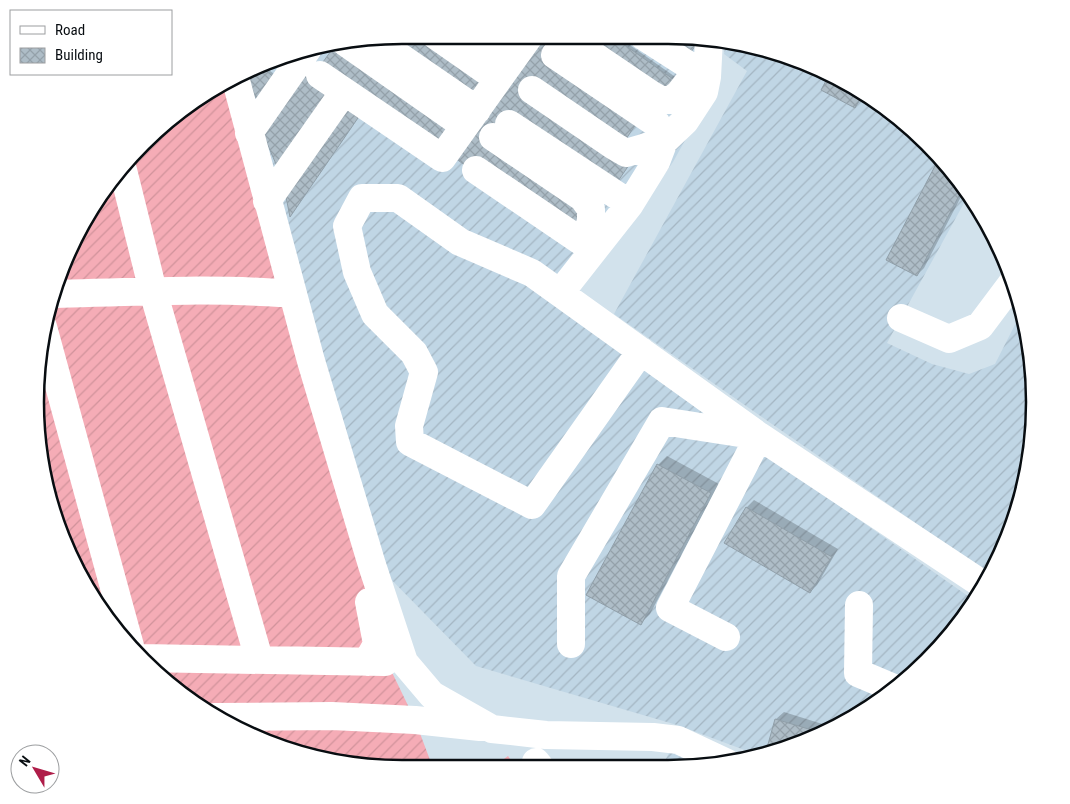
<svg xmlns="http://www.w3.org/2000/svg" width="1070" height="804" font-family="'Roboto Condensed',sans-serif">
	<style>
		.industrial { fill: url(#industrial-furrows) }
		.cemetery { fill: url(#cemetery-stones) }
		.garden { fill: url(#garden-furrows) }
		.shadow { fill: #0003 }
		.building { fill: url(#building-cross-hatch); stroke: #909fa9 }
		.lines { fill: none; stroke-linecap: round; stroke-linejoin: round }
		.minor { stroke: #fff; stroke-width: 28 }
		.rim { fill: none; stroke: #080d11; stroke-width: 2.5 }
	</style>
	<defs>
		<pattern id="industrial-furrows" width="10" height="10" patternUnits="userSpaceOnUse" patternTransform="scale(1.25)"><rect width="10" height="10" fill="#c0d6e5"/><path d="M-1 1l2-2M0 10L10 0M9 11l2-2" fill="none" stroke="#a4b6c3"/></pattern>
		<pattern id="cemetery-stones" width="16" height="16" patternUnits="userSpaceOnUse" patternTransform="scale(1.25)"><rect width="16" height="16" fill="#f5acb6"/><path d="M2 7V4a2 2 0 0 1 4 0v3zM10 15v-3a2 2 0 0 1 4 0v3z" fill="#d1939b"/></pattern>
		<pattern id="garden-furrows" width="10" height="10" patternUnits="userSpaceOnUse" patternTransform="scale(1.25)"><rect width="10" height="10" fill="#f5acb6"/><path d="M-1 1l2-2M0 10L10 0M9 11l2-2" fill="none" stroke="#d1939b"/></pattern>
		<pattern id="building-cross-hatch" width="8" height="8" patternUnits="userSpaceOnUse" patternTransform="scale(1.25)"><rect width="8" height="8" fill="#aebdc7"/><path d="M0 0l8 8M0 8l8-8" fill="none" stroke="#94a1aa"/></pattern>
	</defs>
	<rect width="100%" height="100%" fill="#d2e2ec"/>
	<path class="industrial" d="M402 35 692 36 714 39 717 83 673 162 595 270 564 308 831 500 975 601 944 644 891 693 808 741 758 755 677 725 476 666 375 563 242 74 307 48Z
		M726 41 763 47 872 97 959 179 969 194 887 343 932 364 969 374 995 364 1023 309 1034 378 1032 450 1015 520 991 575 769 422 614 314 747 71 724 54Z
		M674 744 716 766H662Z"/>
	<path class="cemetery" d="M508 756 516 767H493Z"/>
	<path class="garden" d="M229 80 387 662 415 720 433 768H378L307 756 219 720 160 678 111 625 55 520 36 426 42 331 73 239 142 143 218 84Z"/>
	<path class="shadow" d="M402 35 617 36 691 88 558 42 627 137 641 147 511 108 498 126 604 201 576 240 452 155 289 69 276 60 307 48 300 70 313 79 363 40Z
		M269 63 266 68 277 76 247 74 249 72Z
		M829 78 866 94 855 107Z
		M941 161 959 179 965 189 924 268 917 275 888 259 938 164Z
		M667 456 719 484 650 614 641 623 658 465Z
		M754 500 838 549 817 585 810 592 726 543 747 507Z
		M784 712 832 727 808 741 777 750 768 747 776 719Z"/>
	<path class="building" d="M402 35H419L489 83 453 35H519L442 171 310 80 336 44Z
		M538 35 612 36 690 91 636 124 626 139 640 149 616 184 511 109 497 128 603 203 575 243 452 156Z
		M660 36H692L701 37 689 55Z
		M295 53 287 70 275 61Z
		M270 63 265 70 276 79 258 103 246 74Z
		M299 73 333 96 279 171 260 127Z
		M828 77 863 93 855 108 821 90Z
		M345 104 360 115 290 217 285 192Z
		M936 164 951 171 959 179 964 186 917 276 886 260Z
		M657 464 711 493 641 625 586 595Z
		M746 507 832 557 810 593 724 543Z
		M775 719 822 733 808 741 774 750 767 748Z"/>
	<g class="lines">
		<path class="minor" d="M435 35 488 72
			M470 35 510 63
			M565 36 652 95 661 100H671L679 94 697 71
			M643 36 707 77
			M374 39 477 110
			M345 42 452 117
			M555 55 657 124 664 141 685 121 704 92 707 77 709 39
			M320 75 442 158 530 35
			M235 77 311 361 372 565 404 662 432 695 492 729 546 735 653 737 678 740 727 763
			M532 90 614 146 626 153 640 149 664 141
			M509 124 630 204
			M249 133 309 47
			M493 137 583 198 591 209V221L584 243
			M123 170 153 291 259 659
			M476 170 594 250
			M267 201 336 103
			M560 293 630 204 656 162 664 141
			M55 294C129 292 205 288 280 293
			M901 318 949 339 980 326 1013 282
			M43 327 130 646
			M641 351 532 505 410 442 409 426 424 372 414 353 375 314 357 272 347 226 362 198H398L460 242 532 273 759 436 985 586
			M859 605 858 673 896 689
			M571 644V576L662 421 759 436 670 608 726 637
			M141 658 385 662
			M367 662 377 644 369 602
			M215 717 332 716 415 720 480 727
			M536 762 540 767"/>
	</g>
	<path d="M0 0H1070V804H0ZM402 44H668A358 358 0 0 1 1026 402V402A358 358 0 0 1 668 760H402A358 358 0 0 1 44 402V402A358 358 0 0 1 402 44Z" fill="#fff" fill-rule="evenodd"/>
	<path class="rim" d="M402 44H668A358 358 0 0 1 1026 402V402A358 358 0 0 1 668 760H402A358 358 0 0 1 44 402V402A358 358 0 0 1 402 44Z"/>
	<rect x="10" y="10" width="162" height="65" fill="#ffffff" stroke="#9c9ea0"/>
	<rect x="20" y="26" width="25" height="8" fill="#ffffff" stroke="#9c9ea0"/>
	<text x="55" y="35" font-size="15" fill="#080d11">Road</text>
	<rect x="20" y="48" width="25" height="15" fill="url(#building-cross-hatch)" stroke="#9c9ea0"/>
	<text x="55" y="60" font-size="15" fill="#080d11">Building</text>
	<g transform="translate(35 769) rotate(308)"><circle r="24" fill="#ffffff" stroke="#9c9ea0"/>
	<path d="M0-4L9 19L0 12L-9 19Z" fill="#af1d49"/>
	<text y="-8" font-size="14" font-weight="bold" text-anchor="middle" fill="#080d11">N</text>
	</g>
</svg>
